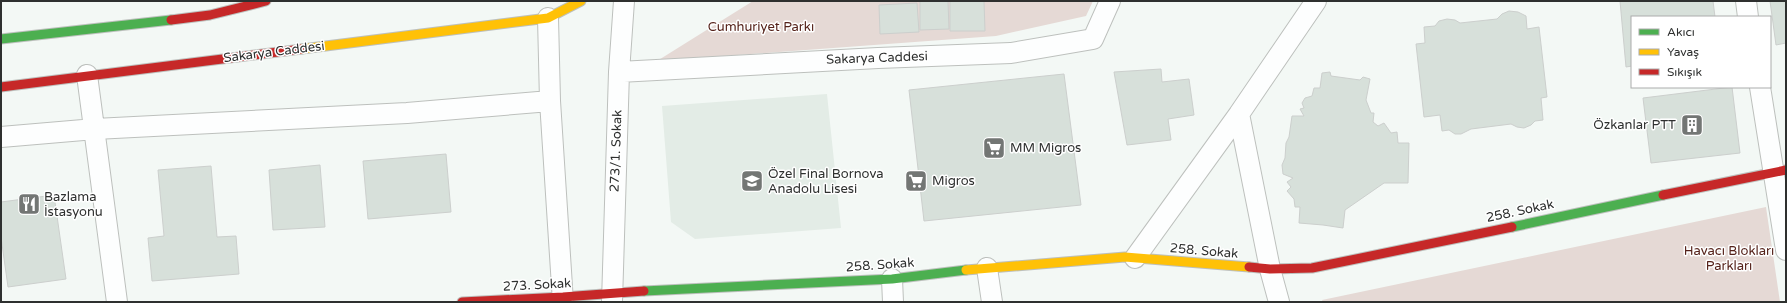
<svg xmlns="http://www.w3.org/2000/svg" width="1787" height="303" font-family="'Varela Round',sans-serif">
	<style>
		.built { fill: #e3ece6 }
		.green { fill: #e5d9d5 }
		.building { fill: #d7e0da; stroke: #cccfcd }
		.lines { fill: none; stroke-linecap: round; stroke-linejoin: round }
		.street-casing { stroke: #bdc0bd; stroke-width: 22 }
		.fast-casing { stroke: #bdc0bd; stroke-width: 11 }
		.slow-casing { stroke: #bdc0bd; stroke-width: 11 }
		.jam-casing { stroke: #bdc0bd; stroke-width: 11 }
		.street { stroke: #fdfefe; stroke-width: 20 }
		.fast { stroke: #4caf50; stroke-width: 9 }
		.slow { stroke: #ffc107; stroke-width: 9 }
		.jam { stroke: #c62828; stroke-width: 9 }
		.labels { text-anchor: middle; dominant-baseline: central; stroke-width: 3; stroke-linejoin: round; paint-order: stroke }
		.park-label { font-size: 13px; fill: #55221a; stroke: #fff }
		.street-label { font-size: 13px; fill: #2e302f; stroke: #fff }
		.poi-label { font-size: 13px; fill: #2e302f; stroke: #fff; text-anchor: start }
	</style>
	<rect width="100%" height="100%" fill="#f3f8f5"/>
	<path class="built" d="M827 94 841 228 695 239 671 222 662 106Z"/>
	<path class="green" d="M753 1H1093L1086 16 996 36 657 61Z
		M1766 207 1780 302H1323L1322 300Z"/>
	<path class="building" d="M920 1H948L949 29 920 30Z
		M950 1H984L985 31H950Z
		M1620 1H1713L1715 17H1632V66L1626 67Z
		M1770 1H1786V43L1776 45Z
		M917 3 919 32 880 34 879 5Z
		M1509 11 1518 12 1526 16 1527 29 1539 27 1547 97 1541 98 1543 120 1535 121 1531 125 1524 128 1517 127 1511 124 1471 129 1461 134H1455L1449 130 1442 131 1440 115 1424 117 1416 44 1425 43 1424 27 1435 26 1439 21 1447 19 1455 20 1460 23 1497 19 1502 14Z
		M1161 69 1162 82 1189 79 1194 115 1168 119 1171 140 1127 145 1114 72Z
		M1330 72 1331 76 1360 80 1363 77 1370 79 1366 100 1371 113H1374L1373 122 1378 126 1384 123 1391 133 1397 132 1398 143H1409L1408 183H1384L1345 210 1343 228 1323 225 1299 223 1300 207H1295L1294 199 1287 191 1291 187 1287 182 1293 178 1283 174 1282 165 1285 158 1286 143 1289 137 1292 116H1304L1300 109 1304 108 1302 103 1305 98 1312 96 1314 88H1320L1322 73Z
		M1064 74 1081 205 924 221 909 90Z
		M1732 87 1740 153 1651 163 1643 98Z
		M446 154 451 212 368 219 363 161Z
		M320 165 325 227 273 230 269 170Z
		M211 166 217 237 236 236 239 274 152 281 148 238 164 236 158 170Z
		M54 195 66 279 8 287 1 237V202Z"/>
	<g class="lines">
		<g class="street-casing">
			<path id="street" d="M1746 1 1748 17
				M548 18 550 101 563 302
				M619 72 878 58 1011 53 1093 39 1110 1
				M87 75 117 302
				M1760 87 1786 250
				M1239 114 1270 269 1279 302
				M1 137 95 129 407 113 550 101
				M1135 258 1239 114 1316 1
				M987 268 992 302
				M892 279 893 302
				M612 302 619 72 624 1"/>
		</g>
		<g class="fast-casing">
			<path id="fast" d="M1 39 171 20
				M1512 227 1663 195
				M644 291 892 279 966 270"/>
		</g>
		<g class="slow-casing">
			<path id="slow" d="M302 49 548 18 581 1
				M966 270 1125 257 1249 267"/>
		</g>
		<g class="jam-casing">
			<path id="jam" d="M171 20 210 15 266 1
				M1 87 302 49
				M1663 195 1786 170
				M1249 267 1270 269 1312 268 1512 227
				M462 302 563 297 644 291"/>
		</g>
		<use href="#street" class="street"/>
		<use href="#fast" class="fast"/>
		<use href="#slow" class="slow"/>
		<use href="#jam" class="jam"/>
	</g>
	<defs>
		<g id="building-square" transform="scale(1.15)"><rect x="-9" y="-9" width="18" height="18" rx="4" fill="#737674" stroke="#fff"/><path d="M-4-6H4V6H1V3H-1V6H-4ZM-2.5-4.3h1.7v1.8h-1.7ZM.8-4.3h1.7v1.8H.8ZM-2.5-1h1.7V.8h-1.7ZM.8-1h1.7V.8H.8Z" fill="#fff"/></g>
		<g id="supermarket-square" transform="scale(1.15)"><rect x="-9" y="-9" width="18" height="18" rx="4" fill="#737674" stroke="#fff"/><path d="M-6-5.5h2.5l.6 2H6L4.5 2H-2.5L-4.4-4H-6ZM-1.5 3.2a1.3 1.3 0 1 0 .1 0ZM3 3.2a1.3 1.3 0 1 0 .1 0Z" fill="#fff"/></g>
		<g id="school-square" transform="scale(1.15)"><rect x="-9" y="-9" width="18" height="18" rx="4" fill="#737674" stroke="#fff"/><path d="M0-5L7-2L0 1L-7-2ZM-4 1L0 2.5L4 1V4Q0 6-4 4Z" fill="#fff"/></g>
		<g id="restaurant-square" transform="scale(1.15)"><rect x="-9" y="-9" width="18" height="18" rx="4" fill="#737674" stroke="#fff"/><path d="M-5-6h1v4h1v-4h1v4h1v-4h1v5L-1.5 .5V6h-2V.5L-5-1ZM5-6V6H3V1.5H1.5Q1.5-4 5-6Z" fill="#fff"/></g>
	</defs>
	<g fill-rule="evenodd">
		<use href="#building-square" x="1692" y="125"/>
		<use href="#supermarket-square" x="994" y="148"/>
		<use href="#school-square" x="752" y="181"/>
		<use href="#supermarket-square" x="916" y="181"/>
		<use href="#restaurant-square" x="29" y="204"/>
	</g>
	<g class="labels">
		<g class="park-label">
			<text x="761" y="27">Cumhuriyet Parkı</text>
			<text x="1729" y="251">Havacı Blokları<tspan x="1729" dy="15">Parkları</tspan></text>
		</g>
		<g class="street-label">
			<text transform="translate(274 52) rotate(-7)">Sakarya Caddesi</text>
			<text transform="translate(877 58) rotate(-2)">Sakarya Caddesi</text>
			<text transform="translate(616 151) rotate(-88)">273/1. Sokak</text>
			<text transform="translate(1520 211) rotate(-12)">258. Sokak</text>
			<text transform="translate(1204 251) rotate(5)">258. Sokak</text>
			<text transform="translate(880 265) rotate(-4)">258. Sokak</text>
			<text transform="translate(537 285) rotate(-3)">273. Sokak</text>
		</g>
		<g class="poi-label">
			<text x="1676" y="125" text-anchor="end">Özkanlar PTT</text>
			<text x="1010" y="148">MM Migros</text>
			<text x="768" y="174">Özel Final Bornova<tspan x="768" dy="15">Anadolu Lisesi</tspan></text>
			<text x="932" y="181">Migros</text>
			<text x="44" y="197">Bazlama<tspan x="44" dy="15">İstasyonu</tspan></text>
		</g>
	</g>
	<rect width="1787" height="303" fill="none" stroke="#2e302f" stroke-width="4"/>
	<rect x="1631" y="16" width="140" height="72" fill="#ffffff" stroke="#abacac"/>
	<rect x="1639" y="29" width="20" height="6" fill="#4caf50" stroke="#abacac"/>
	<text x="1667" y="36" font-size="12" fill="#2e302f">Akıcı</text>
	<rect x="1639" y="49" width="20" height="6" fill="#ffc107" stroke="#abacac"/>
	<text x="1667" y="56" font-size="12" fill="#2e302f">Yavaş</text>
	<rect x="1639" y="69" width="20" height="6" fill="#c62828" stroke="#abacac"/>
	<text x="1667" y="76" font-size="12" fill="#2e302f">Sıkışık</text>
</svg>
